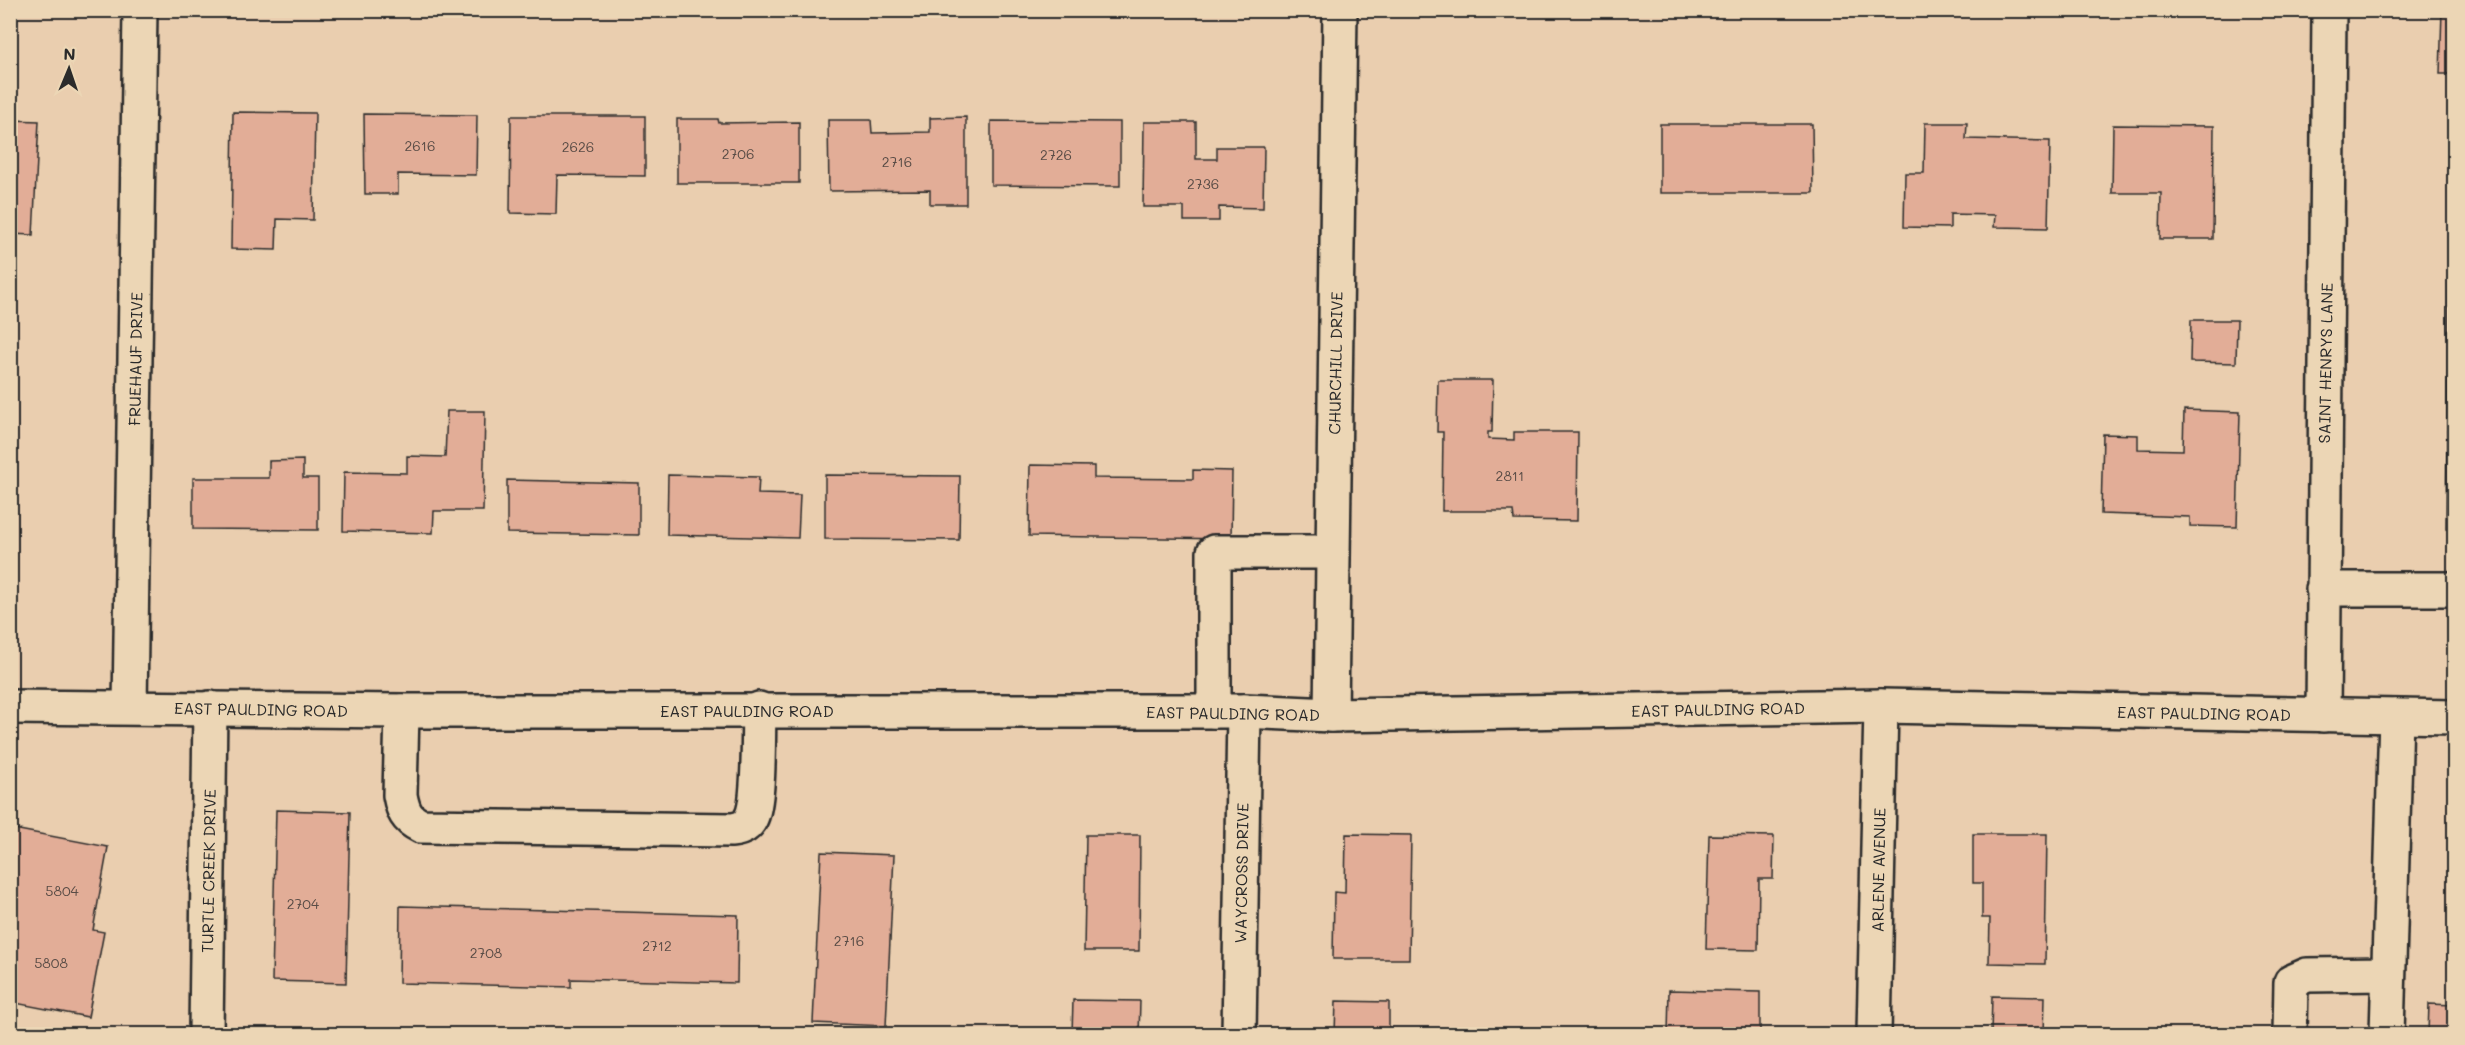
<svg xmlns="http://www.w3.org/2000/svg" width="2465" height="1045" font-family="Mali,sans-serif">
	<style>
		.building { fill: #e2ad97; stroke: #2b2b2b; stroke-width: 1.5 }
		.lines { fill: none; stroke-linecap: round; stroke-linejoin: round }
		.minor-casing { stroke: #2b2b2b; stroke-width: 38 }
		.major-casing { stroke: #2b2b2b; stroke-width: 38 }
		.minor { stroke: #ecd6b5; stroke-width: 33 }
		.major { stroke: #ecd6b5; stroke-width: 33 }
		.labels { text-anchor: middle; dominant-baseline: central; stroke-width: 4.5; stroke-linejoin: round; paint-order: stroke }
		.number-label { font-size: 14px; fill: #594c46 }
		.street-label { font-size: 16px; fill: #2b2b2b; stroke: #ecd6b5 }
	</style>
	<rect width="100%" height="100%" fill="#eaceaf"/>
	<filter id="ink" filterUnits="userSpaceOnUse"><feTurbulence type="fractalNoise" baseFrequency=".0167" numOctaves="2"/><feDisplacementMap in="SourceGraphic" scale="12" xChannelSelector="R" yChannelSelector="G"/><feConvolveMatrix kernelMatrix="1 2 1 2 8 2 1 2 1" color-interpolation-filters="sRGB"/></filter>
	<g filter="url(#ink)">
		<path class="building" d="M2442 10H2454V74H2440Z
			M233 112 315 113 313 220 277 219 276 250 231 249Z
			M364 114 477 115 476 175 398 174V194H365Z
			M511 116H645V176L557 175 556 214 510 213Z
			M966 117V204H930V190L829 191 828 120H871L872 133 930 132V118Z
			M677 119H718L719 123 799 122V183H677Z
			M10 120 39 121 33 235 10 234Z
			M991 121 1120 122V186L991 185Z
			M1144 122H1196V159H1217V147H1264L1263 208 1219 207V221H1184V207H1143Z
			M1925 123H1967L1966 139 2050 141 2048 228 1994 227 1995 215 1950 214V228L1904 227 1905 173H1924Z
			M1660 124H1812L1813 193H1660Z
			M2113 125 2214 126 2213 239H2160L2161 193H2112Z
			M2449 257H2454V530L2446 529Z
			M2191 320H2237L2236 363 2190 362Z
			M1438 380H1493L1492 432H1488V439L1514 440V432H1578L1577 521 1514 520 1513 511H1442L1443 432H1437Z
			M2184 410 2240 412 2237 527 2190 526V517L2101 514 2103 434 2138 435V449L2183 450Z
			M447 411H485L483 511H434L433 533 343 531 344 472 407 473V456L445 457Z
			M303 460V478H318V530L193 529V478H269V461Z
			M1030 465 1094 466V478L1193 479V470L1232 471 1231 539 1029 536Z
			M668 475 759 477 758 494 800 495 798 538 667 535Z
			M825 475 960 476 959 540 825 539Z
			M507 480 639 483V535L507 533Z
			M276 810 350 812 346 983 272 981Z
			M14 829 108 847 93 930 104 932 88 1017 10 1002V848Z
			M1346 834 1411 835 1409 959H1333L1334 892 1345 893Z
			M1973 834H2047L2045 964 1989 963 1990 918H1982V883H1973Z
			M1086 835H1140L1139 951H1084Z
			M1709 835 1774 836 1773 879H1759L1758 950 1706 949Z
			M821 852 894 855 886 1026 813 1023Z
			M400 906 738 915 737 983 571 979V987L399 983Z
			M1669 990 1760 992V1034H1668Z
			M1992 996 2045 997 2044 1034H1991Z
			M1073 1000 1140 1001 1139 1034H1072Z
			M1336 1001 1389 1002V1034H1335Z
			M2429 1004 2454 1005V1034H2428Z"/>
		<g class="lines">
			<g class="minor-casing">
				<path id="minor" d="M2323 589H2454
					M130 707 140 10
					M402 711 400 795C403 811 406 819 421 826L732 830C740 829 747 827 751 818 760 801 758 733 759 709
					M1214 711V552H1333
					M1331 715 1340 10
					M2323 715 2329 10
					M206 1034 210 708
					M1239 1034 1244 711
					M1874 1034 1881 706
					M2290 1034 2291 982 2307 975 2388 974
					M2387 1034 2396 716"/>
			</g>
			<g class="major-casing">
				<path id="major" d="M10 707 402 711H1244L1331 715 1881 706 2454 717"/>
			</g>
			<use href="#minor" class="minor"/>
			<use href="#major" class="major"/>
		</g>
	</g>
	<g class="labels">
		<g class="number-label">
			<text x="420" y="145">2616</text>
			<text x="578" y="146">2626</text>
			<text x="738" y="153">2706</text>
			<text x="1056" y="154">2726</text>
			<text x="897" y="161">2716</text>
			<text x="1203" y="183">2736</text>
			<text x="1510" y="475">2811</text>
			<text x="62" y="890">5804</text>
			<text x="303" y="903">2704</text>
			<text x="849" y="940">2716</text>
			<text x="657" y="945">2712</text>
			<text x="486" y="952">2708</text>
			<text x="51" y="962">5808</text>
		</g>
		<g class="street-label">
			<text transform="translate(135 359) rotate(-89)">FRUEHAUF DRIVE</text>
			<text transform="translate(1335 363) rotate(-89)">CHURCHILL DRIVE</text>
			<text transform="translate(2325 363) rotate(-89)">SAINT HENRYS LANE</text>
			<text transform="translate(261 709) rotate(1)">EAST PAULDING ROAD</text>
			<text transform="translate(1718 709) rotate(-1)">EAST PAULDING ROAD</text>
			<text x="747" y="710">EAST PAULDING ROAD</text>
			<text transform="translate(1233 713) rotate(1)">EAST PAULDING ROAD</text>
			<text transform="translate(2204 713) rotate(1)">EAST PAULDING ROAD</text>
			<text transform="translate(1878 870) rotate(-89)">ARLENE AVENUE</text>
			<text transform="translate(208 871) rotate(-89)">TURTLE CREEK DRIVE</text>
			<text transform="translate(1241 873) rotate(-89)">WAYCROSS DRIVE</text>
		</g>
	</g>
	<rect width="2465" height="1045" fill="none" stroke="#ecd6b5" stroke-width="36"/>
	<rect x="18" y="18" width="2429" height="1009" fill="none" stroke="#2b2b2b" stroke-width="2" filter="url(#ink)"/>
	<g transform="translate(69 69) rotate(2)" stroke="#ecd6b5" stroke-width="4.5" paint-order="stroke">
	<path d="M0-4.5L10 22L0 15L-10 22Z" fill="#2b2b2b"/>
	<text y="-9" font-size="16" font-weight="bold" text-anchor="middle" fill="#2b2b2b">N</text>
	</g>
</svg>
